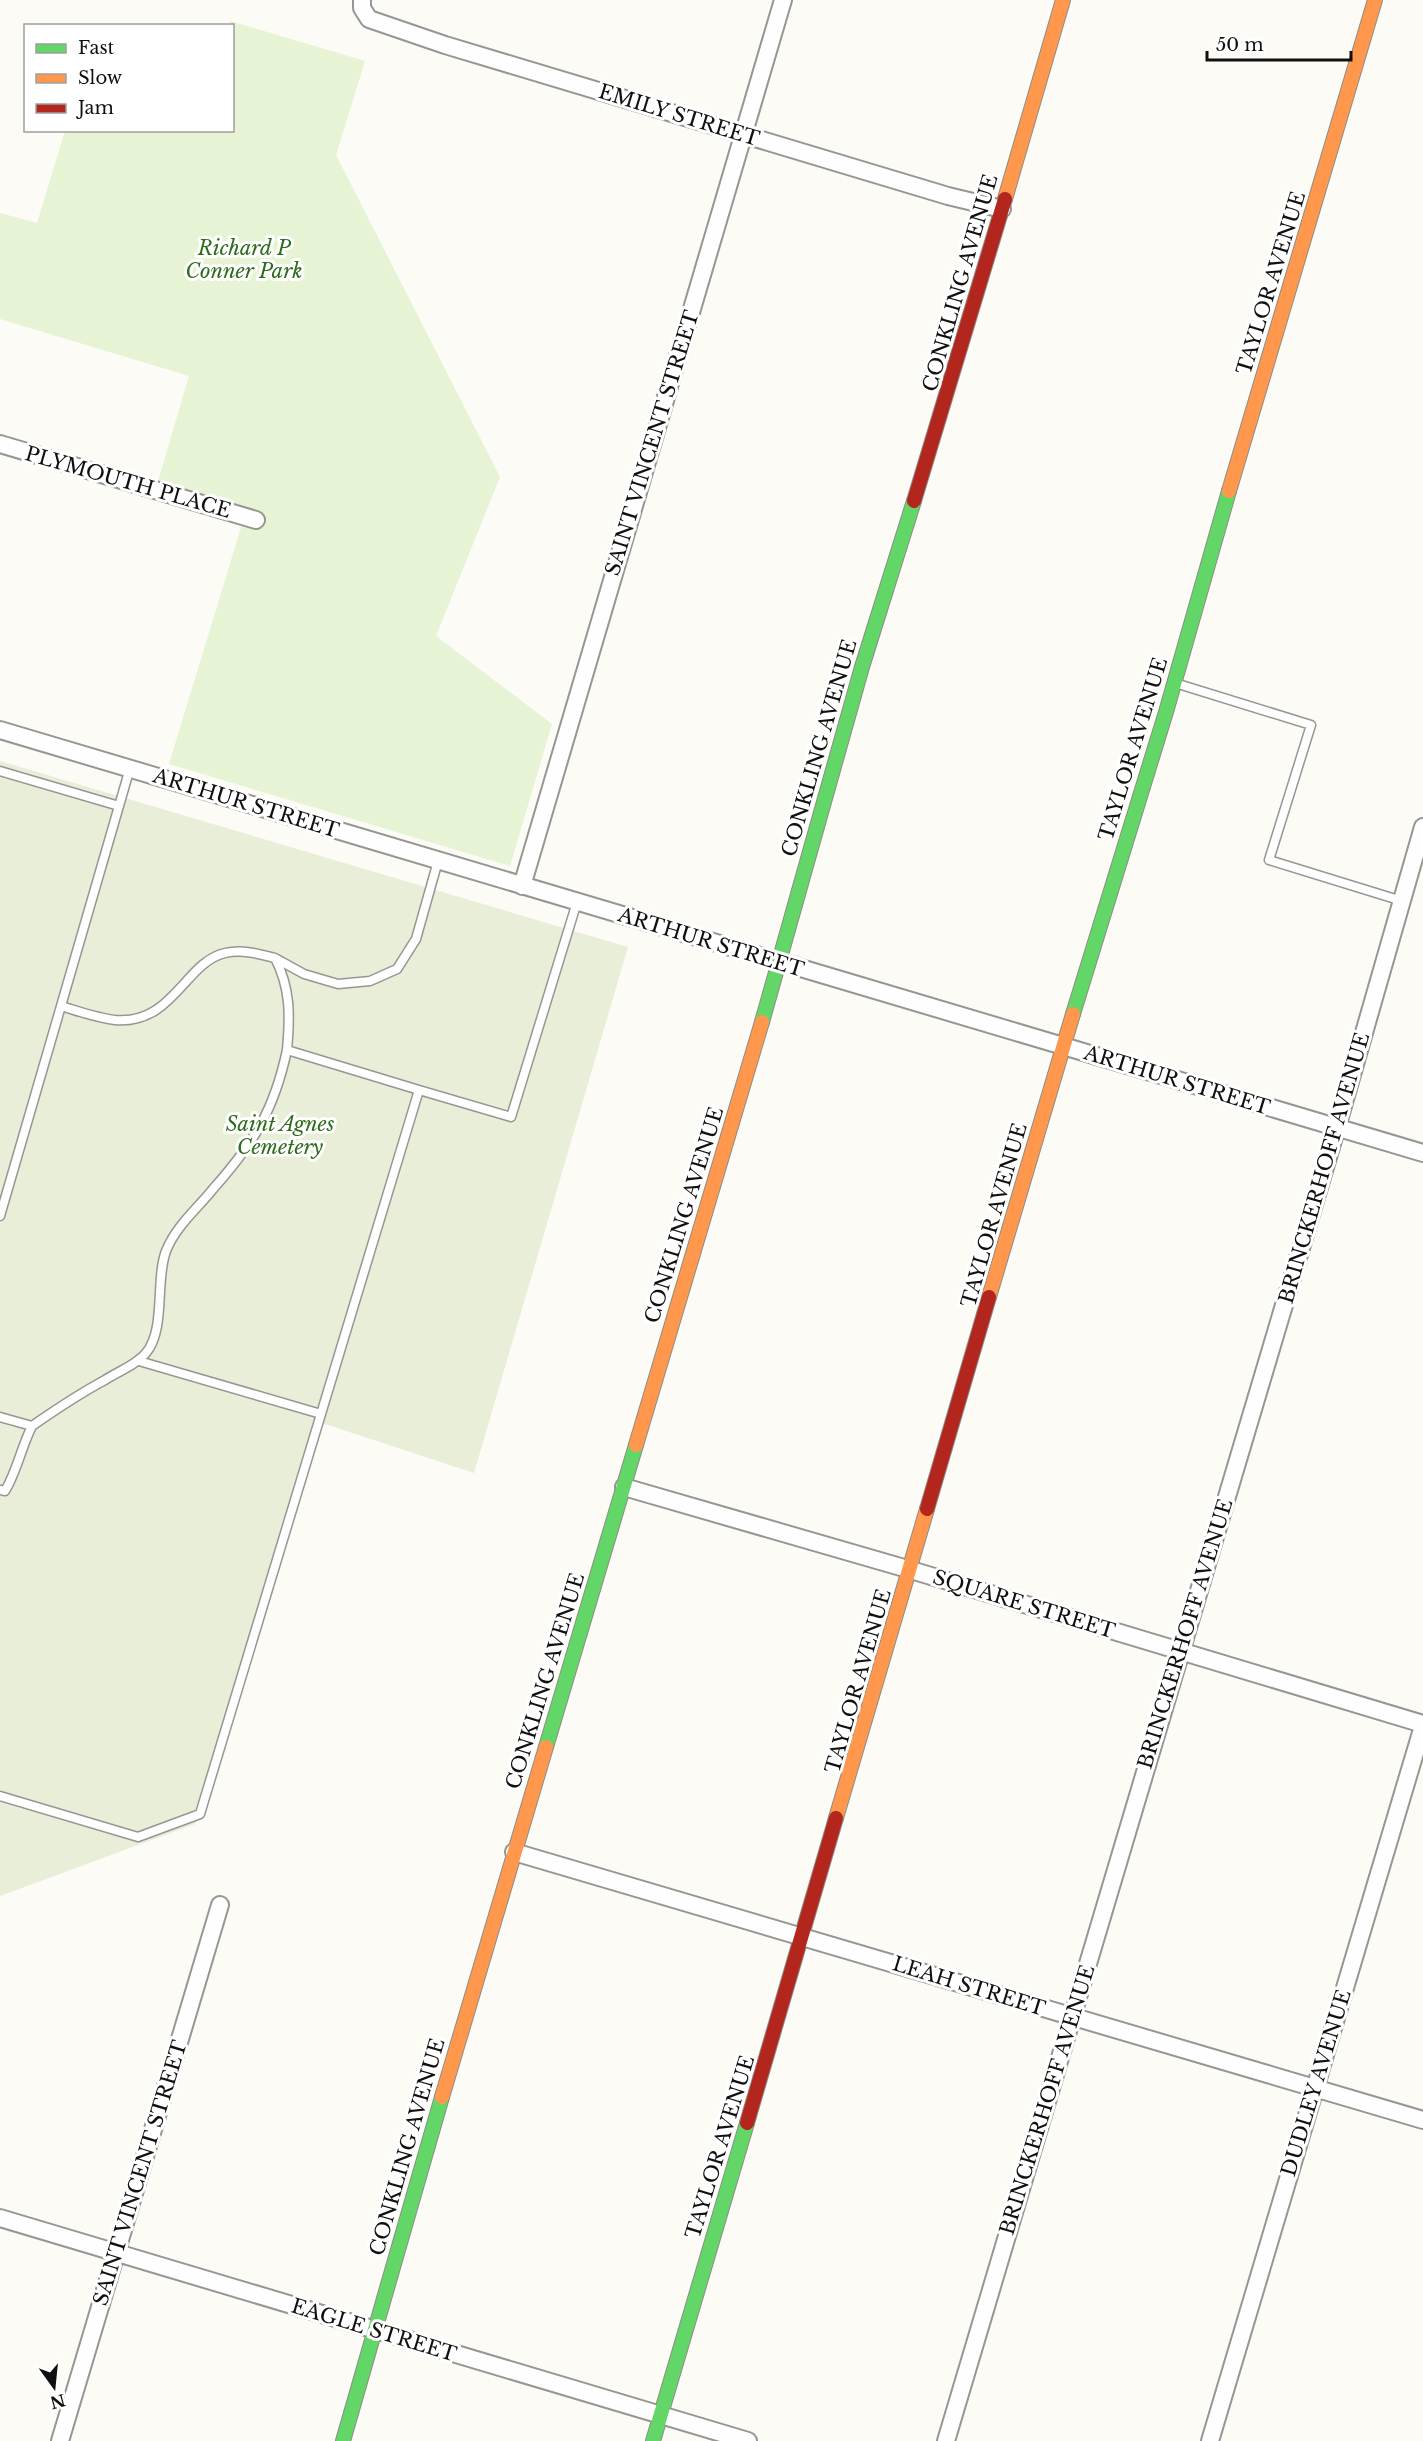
<svg xmlns="http://www.w3.org/2000/svg" width="1423" height="2441" font-family="'Libre Baskerville',serif">
	<style>
		.green { fill: #e6f3d4 }
		.cemetery { fill: #e9eed8 }
		.lines { fill: none; stroke-linecap: round; stroke-linejoin: round }
		.lane-casing { stroke: #969693; stroke-width: 11 }
		.street-casing { stroke: #969693; stroke-width: 20 }
		.fast-casing { stroke: #8d8c8a; stroke-width: 16 }
		.slow-casing { stroke: #8d8c8a; stroke-width: 16 }
		.jam-casing { stroke: #8d8c8a; stroke-width: 16 }
		.lane { stroke: #fffefe; stroke-width: 8 }
		.street { stroke: #fffefe; stroke-width: 16 }
		.fast { stroke: #63d668; stroke-width: 14 }
		.slow { stroke: #ff974d; stroke-width: 14 }
		.jam { stroke: #b3261e; stroke-width: 14 }
		.labels { text-anchor: middle; dominant-baseline: central; stroke-width: 6; stroke-linejoin: round; paint-order: stroke }
		.street-label { font-size: 20px; fill: #101010; stroke: #fff }
		.park-label { font-size: 20px; font-style: italic; fill: #2e6c1b; stroke: #fff }
	</style>
	<rect width="100%" height="100%" fill="#fcfbf5"/>
	<path class="green" d="M230 21 365 61 336 155 500 477 436 636 552 724 510 866 169 764 247 508 158 481 189 376 0 319V213L37 223 65 131 232 130V26L229 25Z"/>
	<path class="cemetery" d="M0 761 628 947 474 1473 322 1423 195 1824 0 1896Z"/>
	<g class="lines">
		<g class="lane-casing">
			<path id="lane" d="M1175 683 1311 725 1269 860 1402 901
				M0 771 119 806
				M275 958 304 974 338 984 370 981 397 969 416 939 438 861
				M419 1090 511 1117 577 902
				M0 1216 61 1006
				M139 1361 321 1414
				M0 1417 32 1426C55 1410 79 1394 105 1380 119 1371 136 1365 146 1353 166 1329 155 1280 166 1251 176 1226 197 1209 213 1189 253 1144 274 1111 287 1050
				M0 1490 5 1491C17 1471 21 1448 32 1426
				M0 1796 138 1837 200 1814 419 1090 287 1050C290 1017 291 989 275 958 259 954 243 949 225 953 185 962 173 1025 115 1020 97 1018 78 1011 61 1006L130 768"/>
		</g>
		<g class="street-casing">
			<path id="street" d="M362 0V8L369 19 445 45 948 196 1002 209
				M0 444 256 520
				M0 730 1423 1153
				M522 886 783 0
				M624 1487 911 1570 1423 1724
				M514 1852C818 1939 1120 2031 1423 2120
				M0 2218 748 2441
				M60 2441 220 1905
				M946 2441 1337 1127 1423 827
				M1210 2441 1423 1726"/>
		</g>
		<g class="fast-casing">
			<path id="fast" d="M1073 1014 1166 712 1229 491
				M762 1022 862 667 914 501
				M546 1747 636 1445
				M343 2441 442 2097
				M653 2441 747 2123"/>
		</g>
		<g class="slow-casing">
			<path id="slow" d="M1005 199 1063 0
				M1229 491 1375 0
				M989 1297 1073 1014
				M636 1445 762 1022
				M836 1818 927 1509
				M442 2097 546 1747"/>
		</g>
		<g class="jam-casing">
			<path id="jam" d="M914 501 1005 199
				M927 1509 989 1297
				M747 2123 836 1818"/>
		</g>
		<use href="#lane" class="lane"/>
		<use href="#street" class="street"/>
		<use href="#fast" class="fast"/>
		<use href="#slow" class="slow"/>
		<use href="#jam" class="jam"/>
	</g>
	<g class="labels">
		<g class="street-label">
			<text transform="translate(679 115) rotate(17)">EMILY STREET</text>
			<text transform="translate(960 283) rotate(-74)">CONKLING AVENUE</text>
			<text transform="translate(1271 283) rotate(-73)">TAYLOR AVENUE</text>
			<text transform="translate(652 443) rotate(-73)">SAINT VINCENT STREET</text>
			<text transform="translate(128 482) rotate(16)">PLYMOUTH PLACE</text>
			<text transform="translate(819 748) rotate(-74)">CONKLING AVENUE</text>
			<text transform="translate(1133 749) rotate(-73)">TAYLOR AVENUE</text>
			<text transform="translate(246 803) rotate(17)">ARTHUR STREET</text>
			<text transform="translate(711 942) rotate(17)">ARTHUR STREET</text>
			<text transform="translate(1177 1080) rotate(17)">ARTHUR STREET</text>
			<text transform="translate(1324 1168) rotate(-74)">BRINCKERHOFF AVENUE</text>
			<text transform="translate(684 1215) rotate(-73)">CONKLING AVENUE</text>
			<text transform="translate(994 1215) rotate(-74)">TAYLOR AVENUE</text>
			<text transform="translate(1024 1604) rotate(17)">SQUARE STREET</text>
			<text transform="translate(1185 1634) rotate(-73)">BRINCKERHOFF AVENUE</text>
			<text transform="translate(545 1681) rotate(-73)">CONKLING AVENUE</text>
			<text transform="translate(858 1681) rotate(-74)">TAYLOR AVENUE</text>
			<text transform="translate(969 1986) rotate(17)">LEAH STREET</text>
			<text transform="translate(1316 2083) rotate(-73)">DUDLEY AVENUE</text>
			<text transform="translate(1047 2100) rotate(-73)">BRINCKERHOFF AVENUE</text>
			<text transform="translate(407 2147) rotate(-74)">CONKLING AVENUE</text>
			<text transform="translate(720 2147) rotate(-73)">TAYLOR AVENUE</text>
			<text transform="translate(140 2173) rotate(-73)">SAINT VINCENT STREET</text>
			<text transform="translate(374 2330) rotate(17)">EAGLE STREET</text>
		</g>
		<g class="park-label">
			<text x="244" y="248">Richard P<tspan x="244" dy="23">Conner Park</tspan></text>
			<text x="280" y="1124">Saint Agnes<tspan x="280" dy="23">Cemetery</tspan></text>
		</g>
	</g>
	<rect x="24" y="24" width="210" height="108" fill="#ffffff" stroke="#9f9f9f" stroke-width="1.5"/>
	<rect x="36" y="44" width="30" height="9" fill="#63d668" stroke="#9f9f9f" stroke-width="1.5"/>
	<text x="78" y="54" font-size="18" fill="#101010">Fast</text>
	<rect x="36" y="74" width="30" height="9" fill="#ff974d" stroke="#9f9f9f" stroke-width="1.5"/>
	<text x="78" y="84" font-size="18" fill="#101010">Slow</text>
	<rect x="36" y="104" width="30" height="9" fill="#b3261e" stroke="#9f9f9f" stroke-width="1.5"/>
	<text x="78" y="114" font-size="18" fill="#101010">Jam</text>
	<g transform="translate(54 2387) rotate(165)" stroke="#ffffff" stroke-width="4.5" paint-order="stroke">
	<path d="M0-4.5L10 22L0 15L-10 22Z" fill="#101010"/>
	<text y="-9" font-size="16" font-weight="bold" text-anchor="middle" fill="#101010">N</text>
	</g>
	<path d="M1207 51v9h144v-9" fill="none" stroke="#101010" stroke-width="3"/>
	<text x="1216" y="51" font-size="18" fill="#101010" stroke="#ffffff" stroke-width="4.5" paint-order="stroke">50 m</text>
</svg>
